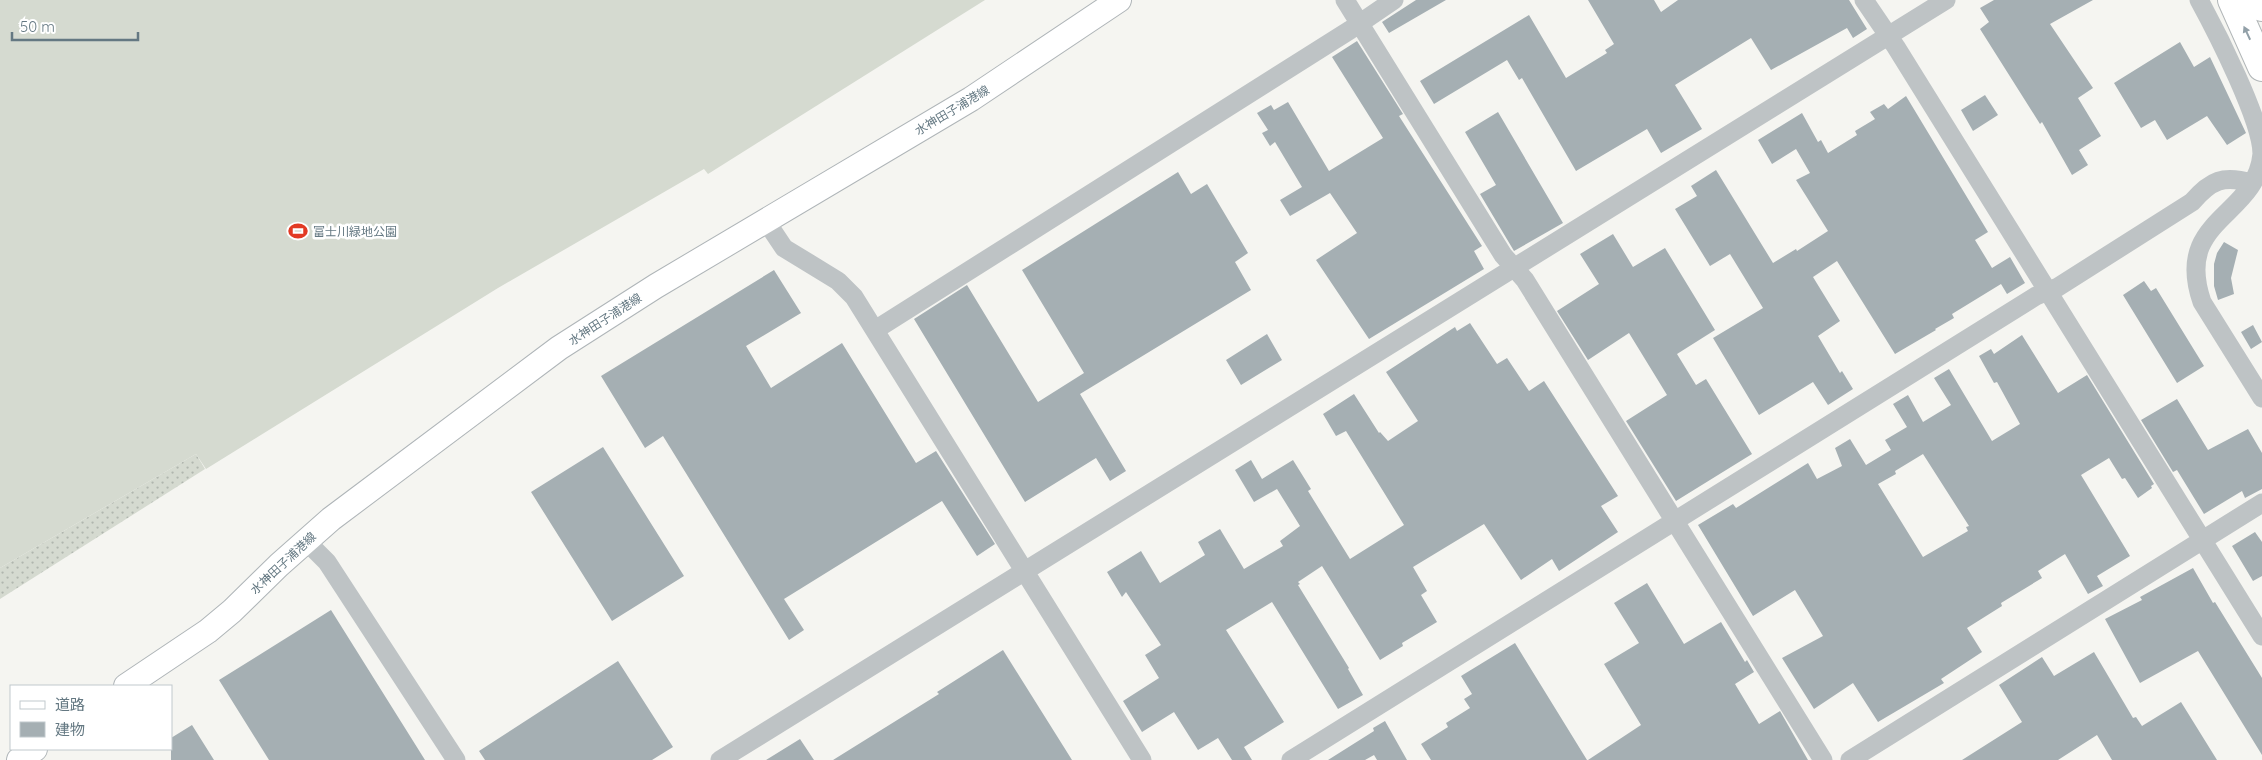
<svg xmlns="http://www.w3.org/2000/svg" width="2262" height="760" font-family="Quicksand,'Noto Sans JP',sans-serif">
	<style>
		.grass { fill: url(#grass-dots) }
		.pitch { fill: #d5dad0 }
		.building { fill: #a5afb3; fill-rule: evenodd }
		.lines { fill: none; stroke-linecap: round; stroke-linejoin: round }
		.major-casing { stroke: #afb5b8; stroke-width: 26 }
		.highway-casing { stroke: #b1b6b8; stroke-width: 30 }
		.minor { stroke: #bec3c5; stroke-width: 19 }
		.major { stroke: #fff; stroke-width: 24 }
		.highway { stroke: #fff; stroke-width: 28 }
		.oneway { fill: #92a0a8 }
		.labels { text-anchor: middle; dominant-baseline: central; stroke-width: 5; stroke-linejoin: round; paint-order: stroke }
		.street-label { font-size: 12px; fill: #647882; stroke: #fff }
		.poi-label { font-size: 12px; fill: #647882; stroke: #fff; text-anchor: start }
	</style>
	<defs>
		<pattern id="grass-dots" width="8" height="8" patternUnits="userSpaceOnUse" patternTransform="scale(1.25)"><rect width="8" height="8" fill="#d5dad0"/><path d="M2 2h.1M6 6h.1" fill="none" stroke="#b0b6ae" stroke-width="1.8" stroke-linecap="round"/></pattern>
	</defs>
	<rect width="100%" height="100%" fill="#f5f5f1"/>
	<path class="grass" d="M196 454 205 469 0 599V568Z"/>
	<path class="pitch" d="M0 0H985L708 174 704 169 498 288 206 469 196 454 0 568Z"/>
	<path class="building" d="M1416 0H1446L1389 33 1382 22Z
		M1588 0H1654L1661 12 1678 0H1849L1867 29 1853 38 1847 28 1771 70 1751 38 1675 85 1702 129 1661 153 1647 129 1576 171 1522 78 1519 80 1507 60 1434 104 1420 81 1529 15 1566 78 1607 53 1605 50 1614 44Z
		M1994 0H2093L2050 24 2093 88 2078 98 2101 136 2079 150 2088 165 2072 175 2042 122 2040 124 1980 29 1989 22 1980 8Z
		M1357 41 1403 114 1399 116 1482 246 1474 251 1484 269 1369 339 1316 260 1357 233 1330 193 1290 216 1280 200 1302 187 1275 142 1270 146 1262 133 1268 130 1257 113 1271 105 1274 110 1288 102 1329 171 1383 138 1332 57Z
		M2180 42 2194 67 2210 57 2246 133 2227 145 2207 116 2167 140 2155 120 2141 128 2114 83Z
		M1985 95 1998 115 1973 131 1961 110Z
		M1906 96 1988 232 1975 240 1992 268 2010 257 2025 283 2007 294 2001 284 1952 314 1954 318 1935 329 1936 330 1895 354 1837 261 1813 277 1840 321 1818 336 1840 373 1842 371 1853 389 1828 405 1813 382 1759 415 1713 338 1763 308 1730 254 1710 266 1675 209 1697 196 1691 186 1716 170 1773 263 1796 249 1797 251 1828 231 1796 180 1810 173 1796 149 1772 164 1758 140 1802 113 1818 142 1821 140 1828 153 1857 135 1855 131 1875 119 1870 112 1884 104 1888 109Z
		M1498 112 1563 223 1514 251 1480 194 1496 185 1465 132Z
		M1178 172 1191 194 1207 184 1248 253 1235 262 1251 290 1080 394 1126 471 1110 481 1096 458 1025 502 914 319 967 285 1038 402 1084 373 1022 270Z
		M1613 234 1633 267 1665 248 1715 330 1677 354 1696 385 1706 379 1752 454 1676 501 1626 421 1667 395 1629 333 1588 360 1557 311 1599 284 1580 254Z
		M2224 242 2238 250 2231 278 2234 294 2218 300 2214 286V264L2217 253Z
		M774 270 801 313 746 346 771 388 842 343 916 463 936 451 995 544 977 556 942 501 784 599 804 630 789 640 663 436 645 448 601 376Z
		M2144 281 2151 291 2156 288 2204 366 2177 383 2123 295Z
		M1470 323 1497 364 1507 358 1529 391 1544 381 1618 496 1601 506 1618 532 1559 571 1552 559 1521 580 1484 524 1413 567 1427 591 1421 595 1437 622 1402 643 1403 646 1380 660 1322 566 1298 582 1300 584 1298 585 1349 668 1348 669 1363 695 1338 709 1272 602 1226 630 1284 722 1244 747 1252 760H1232L1218 738 1198 750 1174 712 1142 732 1123 701 1159 678 1145 655 1161 645 1126 592 1122 597 1107 572 1141 551 1160 583 1205 555 1198 542 1220 529 1244 569 1283 546 1280 541 1300 526 1277 489 1254 502 1235 470 1251 460 1262 479 1293 460 1311 489 1308 491 1350 559 1404 525 1346 431 1336 436 1323 414 1354 394 1379 433 1380 432 1388 441 1418 421 1386 372 1455 327 1457 331Z
		M2253 325 2262 342 2251 349 2241 332Z
		M1267 334 1282 360 1241 385 1226 360Z
		M2022 335 2058 393 2087 375 2154 484 2151 486 2152 488 2138 498 2125 478 2122 479 2109 458 2081 475 2130 556 2097 576 2103 586 2088 594 2065 554 2038 571 2042 578 2001 603 2002 606 1967 628 1982 652 1941 679 1944 683 1878 722 1853 683 1814 709 1782 658 1823 636 1795 590 1753 616 1698 525 1733 504 1736 508 1808 463 1817 479 1842 466 1835 448 1850 439 1866 465 1891 450 1885 440 1907 427 1893 404 1908 395 1923 422 1951 405 1934 378 1949 369 1992 441 2020 424 1997 382 1994 383 1979 356 1991 349 1994 354ZM1923 454 1969 526 1966 527 1968 531 1923 557 1878 484 1896 474 1895 471Z
		M2177 399 2208 450 2248 429 2262 453V489L2245 498 2242 491 2204 514 2177 470 2173 472 2141 420Z
		M603 447 684 576 612 621 531 492Z
		M2255 532 2262 542V576L2253 581 2232 546Z
		M2193 568 2213 603 2215 602 2262 678V755L2198 651 2140 683 2105 619 2142 600 2140 597Z
		M1647 583 1684 644 1721 622 1745 662 1747 660 1754 672 1735 684 1759 724 1780 711 1808 760H1588L1641 725 1604 664 1639 643 1614 603Z
		M331 610 425 760H269L219 680Z
		M1515 643 1587 760H1431L1421 744 1448 727 1446 723 1470 708 1464 699 1472 694 1461 676Z
		M1003 650 1072 760H833L939 694 937 692Z
		M2094 652 2133 718 2136 717 2142 726 2181 702 2217 760H2112L2097 735 2058 760H1962L2022 722 1999 685 2042 657 2054 676Z
		M618 661 673 747 652 760H485L479 751Z
		M1385 721 1407 760H1377L1374 755 1365 760H1328L1374 731 1373 728Z
		M192 725 214 760H171V738Z
		M800 739 814 760H766Z"/>
	<g class="lines">
		<g class="major-casing">
			<path id="major" d="M126 686 208 631 232 611 279 565 331 519 559 348 656 286 971 99 1119 0
				M19 760 35 749"/>
		</g>
		<g class="highway-casing">
			<path id="highway" d="M2232 0 2262 67
				M2259 0 2262 7"/>
		</g>
		<path class="minor" d="M1345 0 1503 255 1525 280 1823 760
			M1864 0 1896 47 2262 636
			M2199 0C2216 31 2262 121 2262 154 2256 218 2173 218 2202 302L2262 398
			M766 221 784 248 838 281 854 297 1142 760
			M875 330 1350 30 1394 0
			M306 541 327 562 456 760
			M720 760 1946 0
			M1291 760 2036 296 2058 287 2192 202C2211 180 2223 175 2252 183
			M1850 760 2262 503"/>
		<use href="#major" class="major"/>
		<use href="#highway" class="highway"/>
	</g>
	<defs><path id="oneway-solid" d="M-6-.8H1V-3.2L6.5 0L1 3.2V.8H-6Z" transform="scale(1.25)"/></defs>
	<use class="oneway" href="#oneway-solid" transform="translate(2247 33) rotate(-115)"/>
	<defs>
		<g id="stadium-bare" transform="scale(1.5)"><path d="M0-5a6.5 5 0 1 0 0 10a6.5 5 0 1 0 0-10ZM-3.5-1.8h7v3.6h-7Z" fill="#e23a24" stroke="#fff" stroke-width="2.5" paint-order="stroke"/></g>
	</defs>
	<g fill-rule="evenodd">
		<use href="#stadium-bare" x="298" y="231"/>
	</g>
	<g class="labels">
		<g class="street-label">
			<text transform="translate(952 110) rotate(-31)">水神田子浦港線</text>
			<text transform="translate(605 319) rotate(-33)">水神田子浦港線</text>
			<text transform="translate(283 563) rotate(-43)">水神田子浦港線</text>
		</g>
		<g class="poi-label">
			<text x="313" y="231">富士川緑地公園</text>
		</g>
	</g>
	<rect x="10" y="685" width="162" height="65" fill="#ffffff" stroke="#c1c9cd"/>
	<rect x="20" y="701" width="25" height="8" fill="#ffffff" stroke="#c1c9cd"/>
	<text x="55" y="710" font-size="15" fill="#647882">道路</text>
	<rect x="20" y="722" width="25" height="15" fill="#a5afb3" stroke="#c1c9cd"/>
	<text x="55" y="735" font-size="15" fill="#647882">建物</text>
	<path d="M12 32v8h126v-8" fill="none" stroke="#647882" stroke-width="2.5"/>
	<text x="20" y="32" font-size="15" fill="#647882" stroke="#ffffff" stroke-width="4" paint-order="stroke">50 m</text>
</svg>
